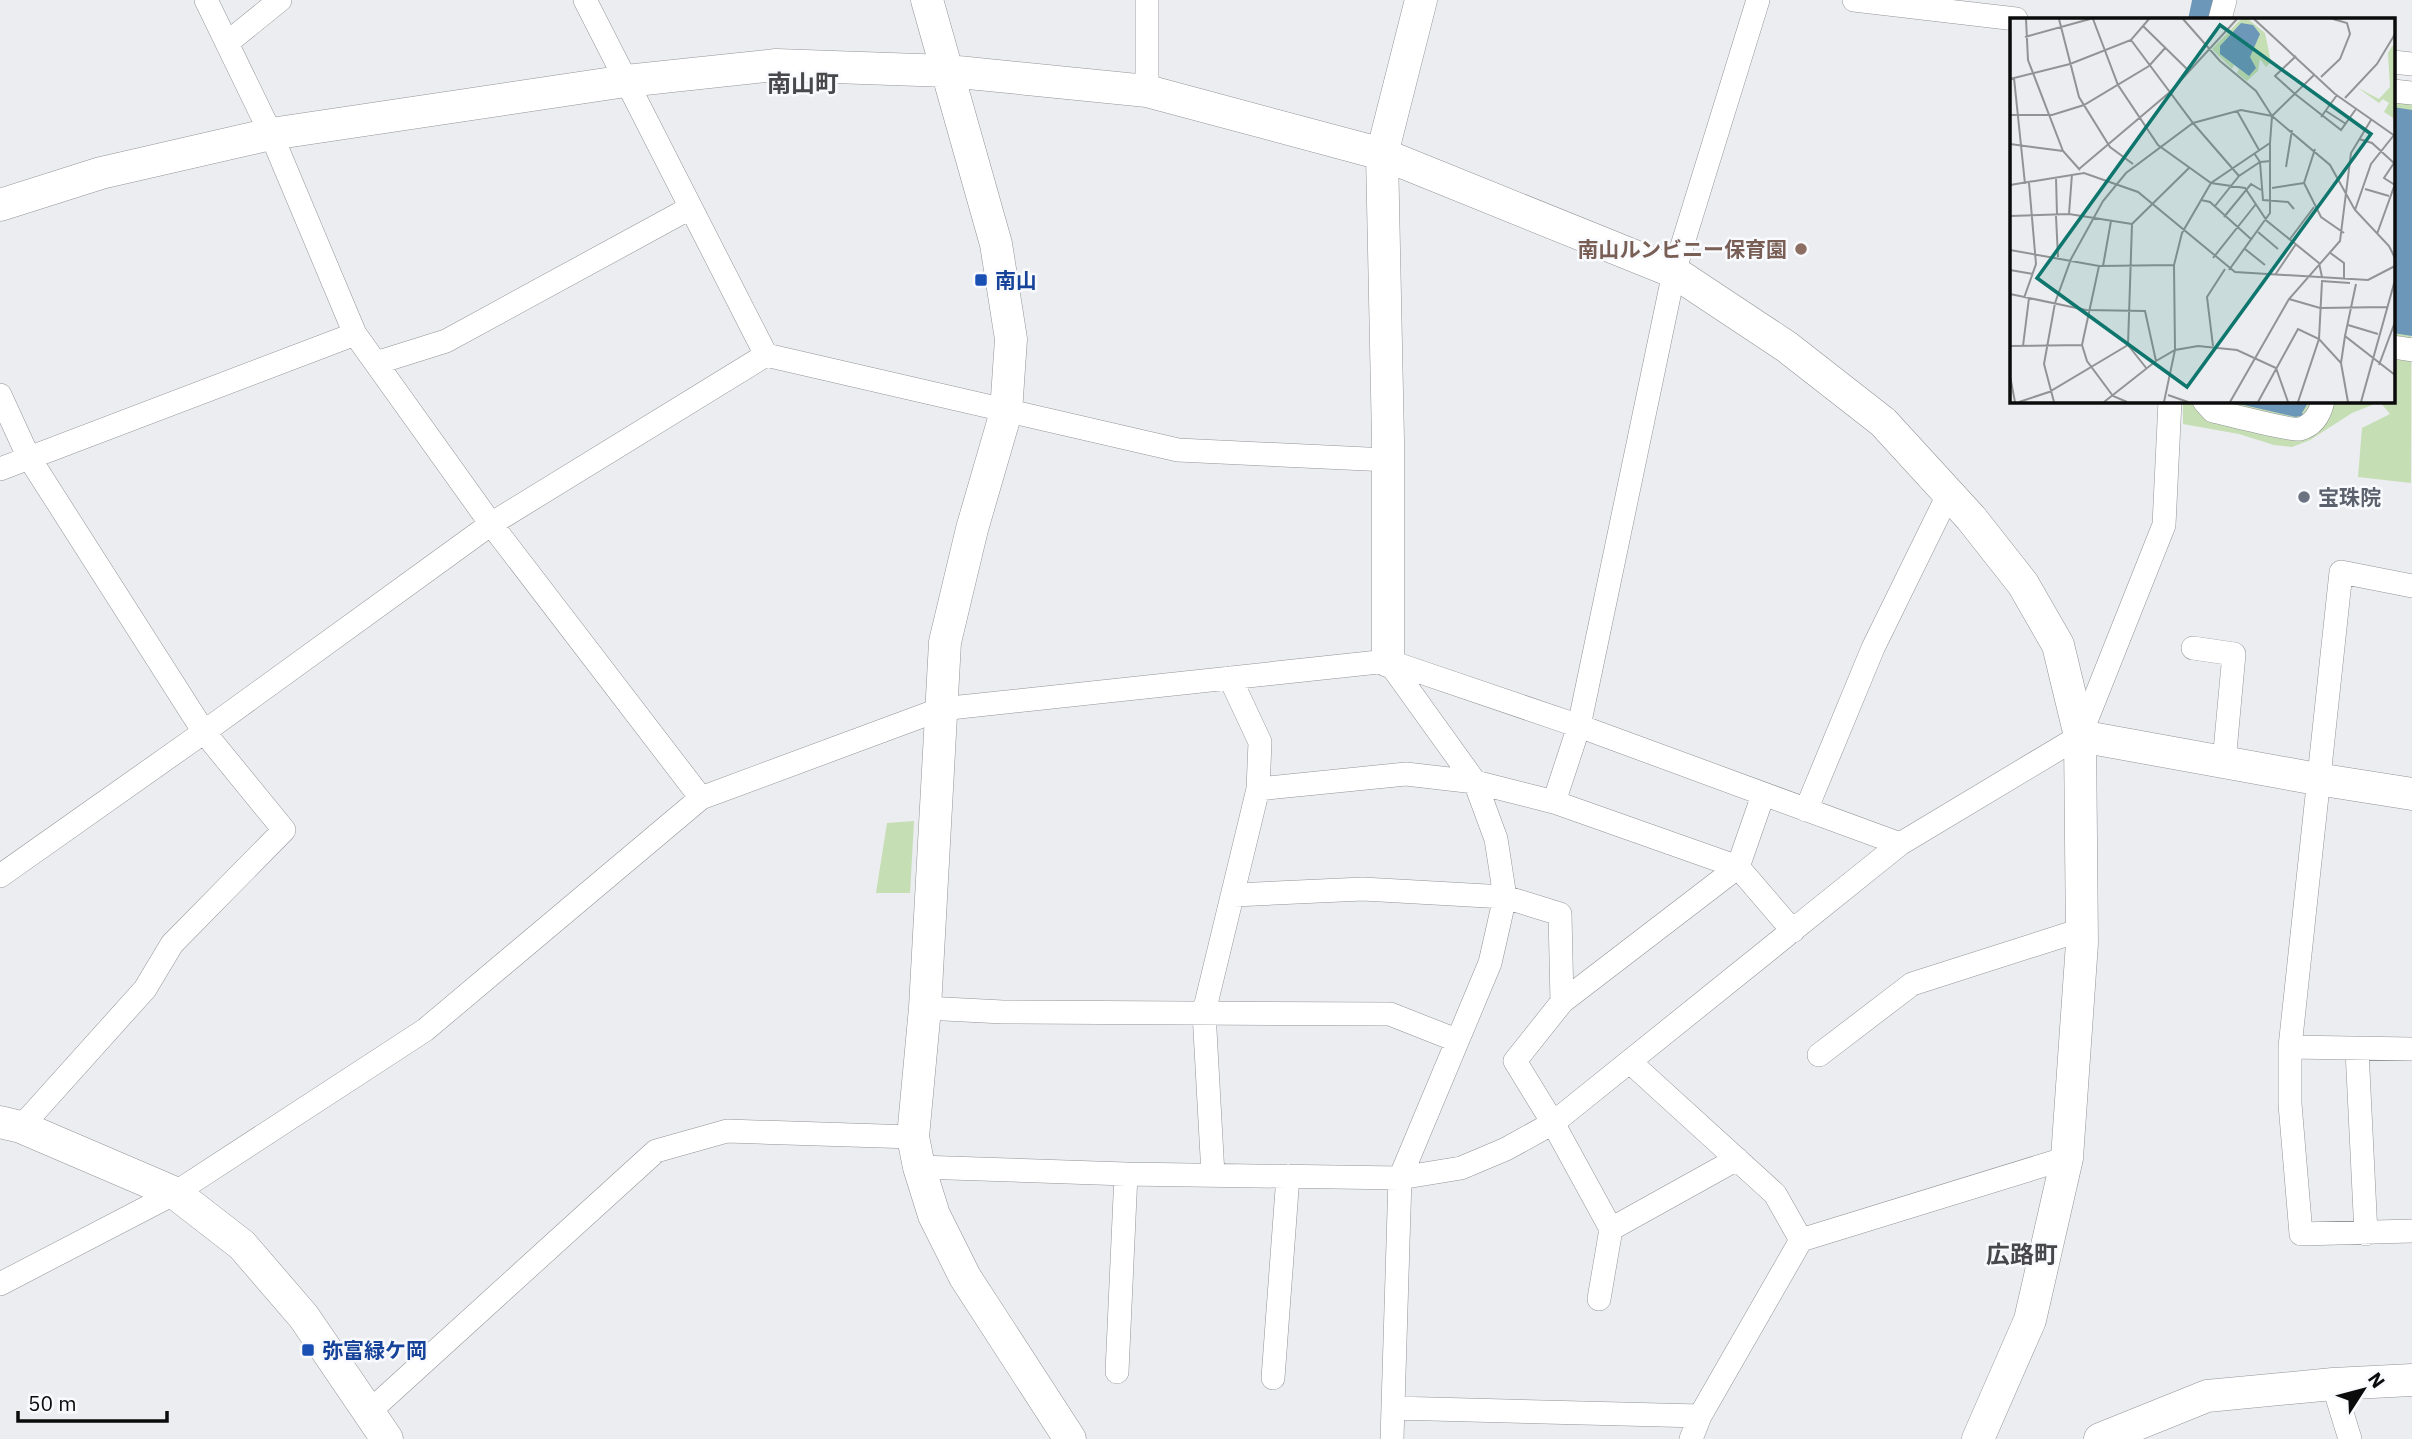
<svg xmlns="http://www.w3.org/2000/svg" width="2412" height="1439" font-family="'IBM Plex Sans','Noto Sans JP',sans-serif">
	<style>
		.green { fill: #c5deb4 }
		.water { fill: #6c97b9 }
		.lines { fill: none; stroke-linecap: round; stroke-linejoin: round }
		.river { stroke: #6c97b9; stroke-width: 35 }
		.street-casing { stroke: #939497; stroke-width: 24 }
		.secondary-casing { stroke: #939497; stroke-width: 33 }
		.street { stroke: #fff; stroke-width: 23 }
		.secondary { stroke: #fff; stroke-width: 32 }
		.education-dot { fill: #8d6e63; stroke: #f9fafd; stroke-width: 2.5 }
		.transit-dot { fill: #1a4fb4; stroke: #f9fafd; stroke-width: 2.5 }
		.worship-dot { fill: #6b7280; stroke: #f9fafd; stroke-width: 2.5 }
		.labels { text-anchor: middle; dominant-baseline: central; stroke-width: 5; stroke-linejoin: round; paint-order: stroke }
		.education-label { font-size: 21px; font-weight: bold; fill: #785e54; stroke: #f9fafd; text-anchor: end }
		.transit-label { font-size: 21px; font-weight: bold; fill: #164399; stroke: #f9fafd; text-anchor: start }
		.worship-label { font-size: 21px; font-weight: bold; fill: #5b616d; stroke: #f9fafd; text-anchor: start }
		.quarter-label { font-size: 24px; font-weight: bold; fill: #48484b; stroke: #f9fafd }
		.inset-road { fill: none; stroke: #919395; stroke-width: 2 }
		.view { fill: #0f766e; fill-opacity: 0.15; stroke: #0f766e; stroke-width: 3.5 }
		.inset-edge { fill: none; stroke: #0b0b0c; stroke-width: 3.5 }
	</style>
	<rect width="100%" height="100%" fill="#ebedf0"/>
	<path class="green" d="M2393 79 2412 82 2411 483 2358 477 2362 428 2390 414 2380 402 2352 413 2310 440 2292 447 2274 445 2239 434 2183 424V401H2393Z
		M914 821 910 893H876L887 823Z"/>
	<path class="water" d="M2393 107 2412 110V336L2393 333Z
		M2223 401H2309L2302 413 2308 421 2304 423 2299 416 2296 417 2231 402 2228 411 2222 410Z"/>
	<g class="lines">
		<path class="river" d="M2206 19 2210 0"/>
		<g class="street-casing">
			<path id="street" d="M206 0 271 134 355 334 491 524 701 798
				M585 0 766 355
				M1147 0V91
				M1854 0 2016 19
				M2220 19 2225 0
				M227 43 280 0
				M2393 62 2412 64
				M2393 91 2412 93
				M2393 347 2412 350
				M376 363 446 341 690 208
				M0 395 28 456 204 732 284 830 172 944 145 989 21 1127
				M2204 401 2213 411C2227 414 2291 431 2300 429 2314 425 2320 414 2323 401
				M0 469 355 334
				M2412 586 2341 572 2290 1047V1104L2301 1234 2412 1231
				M2193 648 2234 654 2224 762
				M1388 661 1475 782 1496 839 1505 897 1490 963 1400 1178 1392 1439
				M1258 789 1406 774 1475 782 1554 802 1738 867 1793 931
				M1554 802 1579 726 1674 272 1758 0
				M1806 810 1873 648 1949 493
				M0 876 204 732 491 524 766 355 1178 450 1388 460
				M1234 895 1363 889 1505 897 1560 914 1562 1002
				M925 1008 1003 1012 1390 1014 1456 1040
				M2290 1047 2412 1049
				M2357 1050 2366 1234
				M1819 1055 1912 984 2081 930
				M1630 1062 1775 1194 1801 1240
				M919 1167 1126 1174 1400 1178 1461 1168 1506 1149 1553 1123 1900 844
				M1213 1175 1204 1012 1258 789 1260 742 1230 678
				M1611 1229 1737 1159
				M0 1284 175 1193 425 1030 701 798 941 709 1388 661 1579 726 1900 844 2080 736 2164 525 2170 401
				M1599 1299 1611 1229 1553 1123 1515 1061 1562 1002 1738 867 1763 795
				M1117 1372 1126 1174
				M1273 1378 1288 1176
				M2333 1384 2350 1439
				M1393 1408 1700 1416
				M370 1411 656 1151 727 1131 913 1137
				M1691 1439 1700 1416 1801 1240 2067 1158"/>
		</g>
		<g class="secondary-casing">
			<path id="secondary" d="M927 0 996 244 1011 339 1006 412 972 529 945 642 925 1008 913 1137 919 1167 934 1215 965 1277 1070 1439
				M0 205 101 173 271 134 626 81 776 65 948 71 1147 91 1382 154 1674 272 1787 347 1883 422 1971 518 2023 584 2058 645 2080 736 2082 943 2067 1158 2030 1320 1978 1439
				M1388 661V440L1382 154 1421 0
				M2080 736 2317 779 2412 794
				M0 1122 21 1127 175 1193 242 1245 304 1317 387 1439
				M2100 1439 2207 1396 2333 1384 2412 1380"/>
		</g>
		<use href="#street" class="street"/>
		<use href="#secondary" class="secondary"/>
	</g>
	<circle class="education-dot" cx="1801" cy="249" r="7"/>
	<g class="transit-dot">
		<rect x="974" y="273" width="14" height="14" rx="3.5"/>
		<rect x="301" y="1343" width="14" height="14" rx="3.5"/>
	</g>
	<circle class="worship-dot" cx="2304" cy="497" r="7"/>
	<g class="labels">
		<g class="education-label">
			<text x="1787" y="249">南山ルンビニー保育園</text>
		</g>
		<g class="transit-label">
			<text x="995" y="280">南山</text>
			<text x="322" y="1350">弥富緑ケ岡</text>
		</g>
		<g class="worship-label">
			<text x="2318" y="497">宝珠院</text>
		</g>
		<g class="quarter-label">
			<text x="803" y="83">南山町</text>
			<text x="2022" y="1254">広路町</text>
		</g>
	</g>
	<g transform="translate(2010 18)">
		<rect width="385" height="385" fill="#ebedf0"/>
		<path d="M231 1H238L255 15 261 44 256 49 250 41 248 53 237 63 227 55 229 51 224 47 222 51 202 31ZM382 28H385V101L374 94 379 85 373 81 369 85 348 70 369 81 380 69 378 35Z" fill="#c5deb4"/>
		<path d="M231 5 243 7 250 16 240 39 246 50 239 58 210 36V28Z" fill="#6c97b9"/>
		<path class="inset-road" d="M16 1 18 42 53 133 70 152M49 1 69 79 100 129 123 146M83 1 108 67 148 127 201 165 235 170 257 203 309 245 312 259M244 1 325 76 385 118M133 8 179 53M15 19 80 1M121 22 183 105 229 158M286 38 265 58 285 76 331 112 346 91M311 59 330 41 340 16 337 5 323 1M4 60 15 166M0 61 60 46 121 22 139 1M335 80 367 46 385 16M227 93 249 132M316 93 336 106M0 97H42L74 87 139 48 156 29M262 98 305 56M311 99 327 77M349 121 362 125 385 146M0 126 53 133M305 131 294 165 311 199 334 215M244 135 250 144 253 182 278 184 284 191M384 145 374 160 385 167M276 149 282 112M69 151 160 74 227 1M46 159 47 197M0 167 74 155 128 174 225 254 358 262 385 248M262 170 294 165M355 171 379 178M191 182 200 184 242 222M205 188 229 158 250 144 261 143M345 192 361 146 384 117M59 196 62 156M0 198 59 196 122 206M46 198 48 239M214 199 241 166 251 172M248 214 268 231M367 216 385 166M280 221 304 189M235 231 255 247M0 232 89 248 164 247M319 234 334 245V261M203 240 246 186M89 248 72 327 77 343 103 378 117 384M93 248 101 203M0 252 23 256M219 252 260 195V125M265 257 286 226M311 263 340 265M346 266 335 318 385 357M0 276 76 292 135 293 146 343M14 280 26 246 19 165M279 281 310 290 377 289M338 307 368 316M0 328 72 327M13 328 19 280M203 328 197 279 215 251M331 345 335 318M369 347 385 304M137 351 118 327 122 206 180 149M0 358 5 384M158 377 178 384M9 384 39 374 118 327M44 384 34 346 45 285 61 241 93 183 116 155 183 105 231 92 262 98 320 147 345 192 379 228 385 240M94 384 146 343 165 332 188 328 227 332 266 350 278 384M154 384 165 332 164 247 172 215 201 165 260 125 262 98 246 73 210 43 173 1M220 384 279 281 330 223 341 135 361 102M248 384 288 311 309 321 331 345 338 384M288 384 309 321 312 263M351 384 385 262"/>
		<path class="view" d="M210 7 361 116 177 369 27 260Z"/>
		<rect width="385" height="385" class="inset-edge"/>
	</g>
	<g transform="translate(2363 1390) rotate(54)" stroke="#f9fafd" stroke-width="5" paint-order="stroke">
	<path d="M0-5L12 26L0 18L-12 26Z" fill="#0b0b0c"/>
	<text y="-10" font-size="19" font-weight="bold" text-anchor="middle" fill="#0b0b0c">N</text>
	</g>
	<path d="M18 1411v10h149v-10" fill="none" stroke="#0b0b0c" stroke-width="3.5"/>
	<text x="28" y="1411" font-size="21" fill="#0b0b0c" stroke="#f9fafd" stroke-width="5" paint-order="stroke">50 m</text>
</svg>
